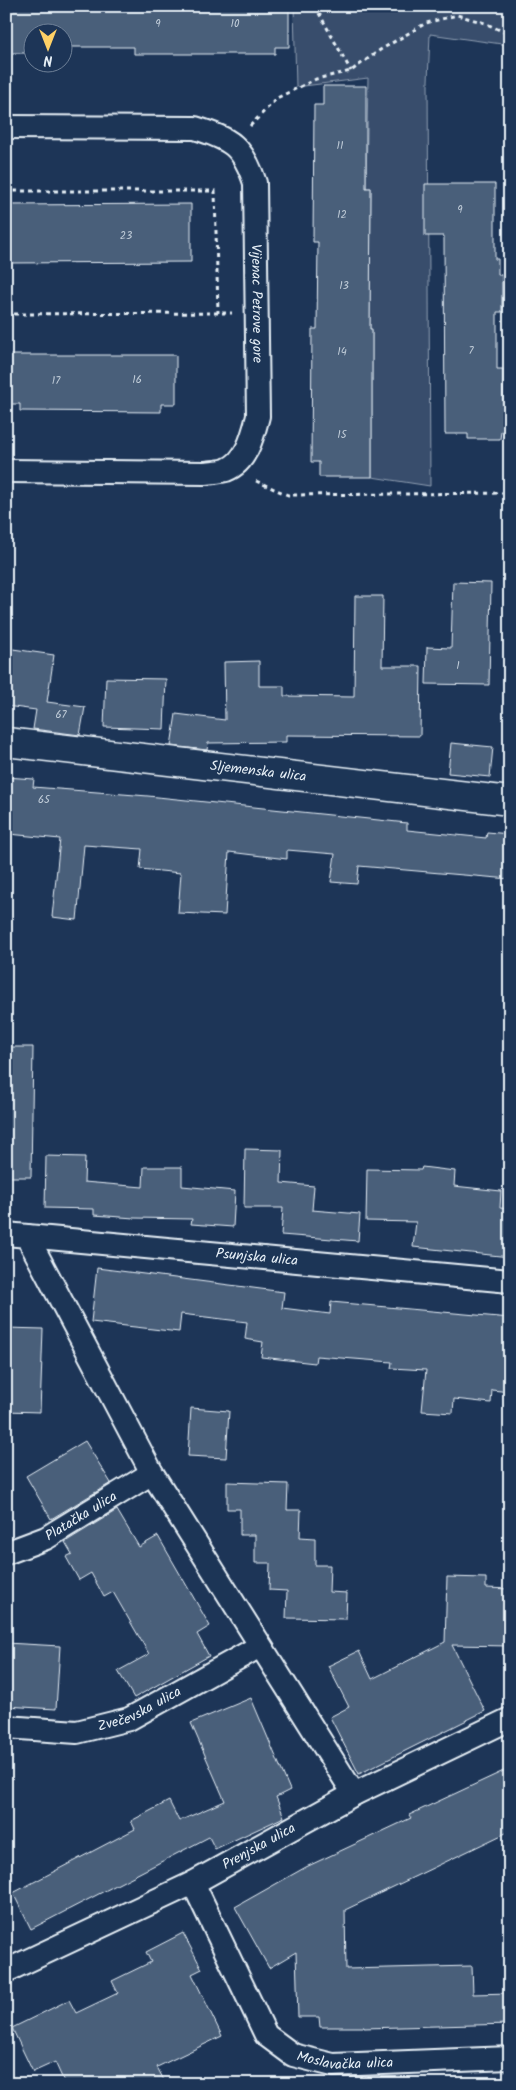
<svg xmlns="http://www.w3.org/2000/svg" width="516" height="2090" font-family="Kalam,sans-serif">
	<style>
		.green { fill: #374d6c; stroke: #909fb2 }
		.building { fill: #495e7a; stroke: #e8f1f8 }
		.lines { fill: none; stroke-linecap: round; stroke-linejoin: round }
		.street-casing { stroke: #e8f1f8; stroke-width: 26 }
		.secondary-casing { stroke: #e8f1f8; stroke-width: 31 }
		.path { stroke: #e8f1f8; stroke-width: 3; stroke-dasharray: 4 4; stroke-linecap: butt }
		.street { stroke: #1d3557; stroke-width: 22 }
		.secondary { stroke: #1d3557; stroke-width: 28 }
		.labels { text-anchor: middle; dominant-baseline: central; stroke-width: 4; stroke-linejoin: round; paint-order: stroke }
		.number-label { font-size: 11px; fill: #c0ccd8 }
		.street-label { font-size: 14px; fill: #e8f1f8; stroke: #1d3557 }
	</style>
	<rect width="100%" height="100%" fill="#1d3557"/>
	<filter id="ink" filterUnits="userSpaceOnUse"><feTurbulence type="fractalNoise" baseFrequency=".02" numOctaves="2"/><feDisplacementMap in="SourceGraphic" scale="10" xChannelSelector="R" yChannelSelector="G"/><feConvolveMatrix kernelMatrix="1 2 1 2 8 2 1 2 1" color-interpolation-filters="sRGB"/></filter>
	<g filter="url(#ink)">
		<path class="green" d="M294 6H510V79L509 45 430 34 428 81 430 486 372 477V330L370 329 371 188H366L368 78 296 87Z"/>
		<path class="building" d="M6 6H289V47H275V54H134V47H62V32H32V53H6Z
			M323 86H366V188H371L370 329H372V477H319V462H311L312 329H317L318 242H313L314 105H323Z
			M425 184H495V259H498V275H502V312H497V369H503V430L501 431 500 439H468V434H445L444 236H425Z
			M191 204V262L6 263V205Z
			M6 355H176V404H161V412L20 411V404H6Z
			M453 582 491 583 489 685 426 684 427 647 451 648Z
			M355 596H383L382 666H421L420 736 286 735V742L208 743 207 750 171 746 176 714 225 720 224 662 259 661V686H284V696L354 697Z
			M6 648 54 655 47 702 85 707 80 735 33 729 36 710 6 706Z
			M106 678 166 679 164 729 104 727Z
			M451 743 493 747 490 777 448 773Z
			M6 777 34 779 33 787 148 796 407 823V830L486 838 487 832 510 834V879L359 866 357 884 331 882 335 854 287 850V859L229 852 225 915 178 913 181 873 140 869 142 849 84 845 77 920 52 917 60 839 9 834 11 812H6Z
			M6 1047H33L31 1177H6Z
			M245 1149 282 1150 281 1183 314 1186 312 1210 360 1214 358 1241 281 1235 283 1208H244Z
			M46 1156 85 1157 84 1182 143 1187 144 1167H182V1186L235 1191 233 1227 191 1224 192 1219 134 1218 94 1215V1209L45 1208Z
			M422 1167 455 1171 454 1186 501 1191 500 1208 510 1209V1257L413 1247 416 1222 366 1221 367 1169 421 1170Z
			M97 1268 284 1292 282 1308 330 1314 331 1302 510 1318V1392L492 1390 491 1403 454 1399 453 1413 422 1411 426 1370 391 1368 392 1362 316 1356 315 1363 261 1357 263 1342 245 1339 247 1322 181 1314 179 1332 91 1322Z
			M6 1328 43 1329 40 1412 6 1411Z
			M191 1408 229 1411 226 1458 188 1456Z
			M85 1441 111 1483 51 1519 26 1476Z
			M227 1482 288 1484 287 1510H301L300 1537 315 1538V1565H330L329 1592 347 1593 346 1619 286 1618 287 1591 269 1590 270 1563H255V1535H240V1509H227Z
			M117 1510 139 1547 158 1536 210 1626 197 1634 209 1656 134 1698 118 1671 149 1654 113 1592 104 1597 91 1573 79 1580 66 1557 72 1554 65 1542Z
			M447 1577 486 1578V1588L510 1589V1646L452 1645 485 1711 359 1774 330 1717 349 1707 328 1666 359 1651 372 1679 445 1642Z
			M6 1643 60 1646 56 1709 6 1706Z
			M251 1698 290 1790 276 1797 284 1817 215 1849 209 1837 31 1929 13 1893 135 1829 131 1821 169 1801 179 1821 225 1801 191 1723Z
			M510 1768V1831L345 1910 346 1969 472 1966 473 1994 510 1993V2024L364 2028V2027H320L319 2017H298L296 1952 269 1968 235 1907 306 1867 411 1818 409 1815Z
			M183 1933 202 1969 192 1974 222 2036 157 2067 166 2084H65L55 2062 33 2072 12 2028 69 2000 76 2013 118 1993 112 1981 151 1962 146 1952Z"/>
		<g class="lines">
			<g class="street-casing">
				<g id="street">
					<path id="s1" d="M6 127 195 128C231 139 243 146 255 183L258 416C253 435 247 462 226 470 220 472 212 472 205 473L6 471"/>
					<path id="s2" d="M6 1234 510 1281"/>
					<path d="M27 1236 152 1473 354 1794"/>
					<path id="s3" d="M6 1553 46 1538 152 1473"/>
					<path id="s4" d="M6 1727 77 1732 129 1719 260 1646"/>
					<path id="s5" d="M193 1883 266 2035 293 2055 333 2065 510 2058"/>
					<path id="s6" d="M6 1971 193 1883 354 1794 510 1719"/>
				</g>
			</g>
			<g class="secondary-casing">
				<g id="secondary">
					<path id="s7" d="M6 742 510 801"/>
				</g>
			</g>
			<path class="path" d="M315 6 351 71
				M250 126 277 98 316 79 351 71 380 50 426 23 457 15 485 23 510 35
				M6 191H215L218 313
				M6 314 232 313
				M256 481 288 495 510 493"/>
			<use href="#street" class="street"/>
			<use href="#secondary" class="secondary"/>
		</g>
	</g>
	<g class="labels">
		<g class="number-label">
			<text x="158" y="24">9</text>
			<text x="235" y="24">10</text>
			<text x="340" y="146">11</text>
			<text x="460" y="210">9</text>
			<text x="342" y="215">12</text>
			<text x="126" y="236">23</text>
			<text x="344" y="286">13</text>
			<text x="471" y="351">7</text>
			<text x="342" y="352">14</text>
			<text x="137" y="380">16</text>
			<text x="56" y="381">17</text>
			<text x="342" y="435">15</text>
			<text x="458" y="666">1</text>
			<text x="61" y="715">67</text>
			<text x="44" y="800">65</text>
		</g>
		<g class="street-label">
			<text stroke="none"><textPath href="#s1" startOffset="396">Vijenac Petrove gore</textPath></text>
			<text stroke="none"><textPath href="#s7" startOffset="254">Sljemenska ulica</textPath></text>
			<text stroke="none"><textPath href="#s2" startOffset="252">Psunjska ulica</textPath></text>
			<text stroke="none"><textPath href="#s3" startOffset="84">Platačka ulica</textPath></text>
			<text stroke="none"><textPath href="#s4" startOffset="138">Zvečevska ulica</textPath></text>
			<text stroke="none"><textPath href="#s6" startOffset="282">Prenjska ulica</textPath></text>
			<text stroke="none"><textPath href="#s5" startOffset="255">Moslavačka ulica</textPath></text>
		</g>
	</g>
	<rect width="516" height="2090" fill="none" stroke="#1d3557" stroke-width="25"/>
	<rect x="12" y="12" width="491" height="2065" fill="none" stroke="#e8f1f8" stroke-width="2" filter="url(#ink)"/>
	<g transform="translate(48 48) rotate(180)"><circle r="24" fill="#1d3557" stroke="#6e8097"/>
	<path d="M0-4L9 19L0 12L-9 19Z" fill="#ffd166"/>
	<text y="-8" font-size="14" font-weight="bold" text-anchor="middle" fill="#e8f1f8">N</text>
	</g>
</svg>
